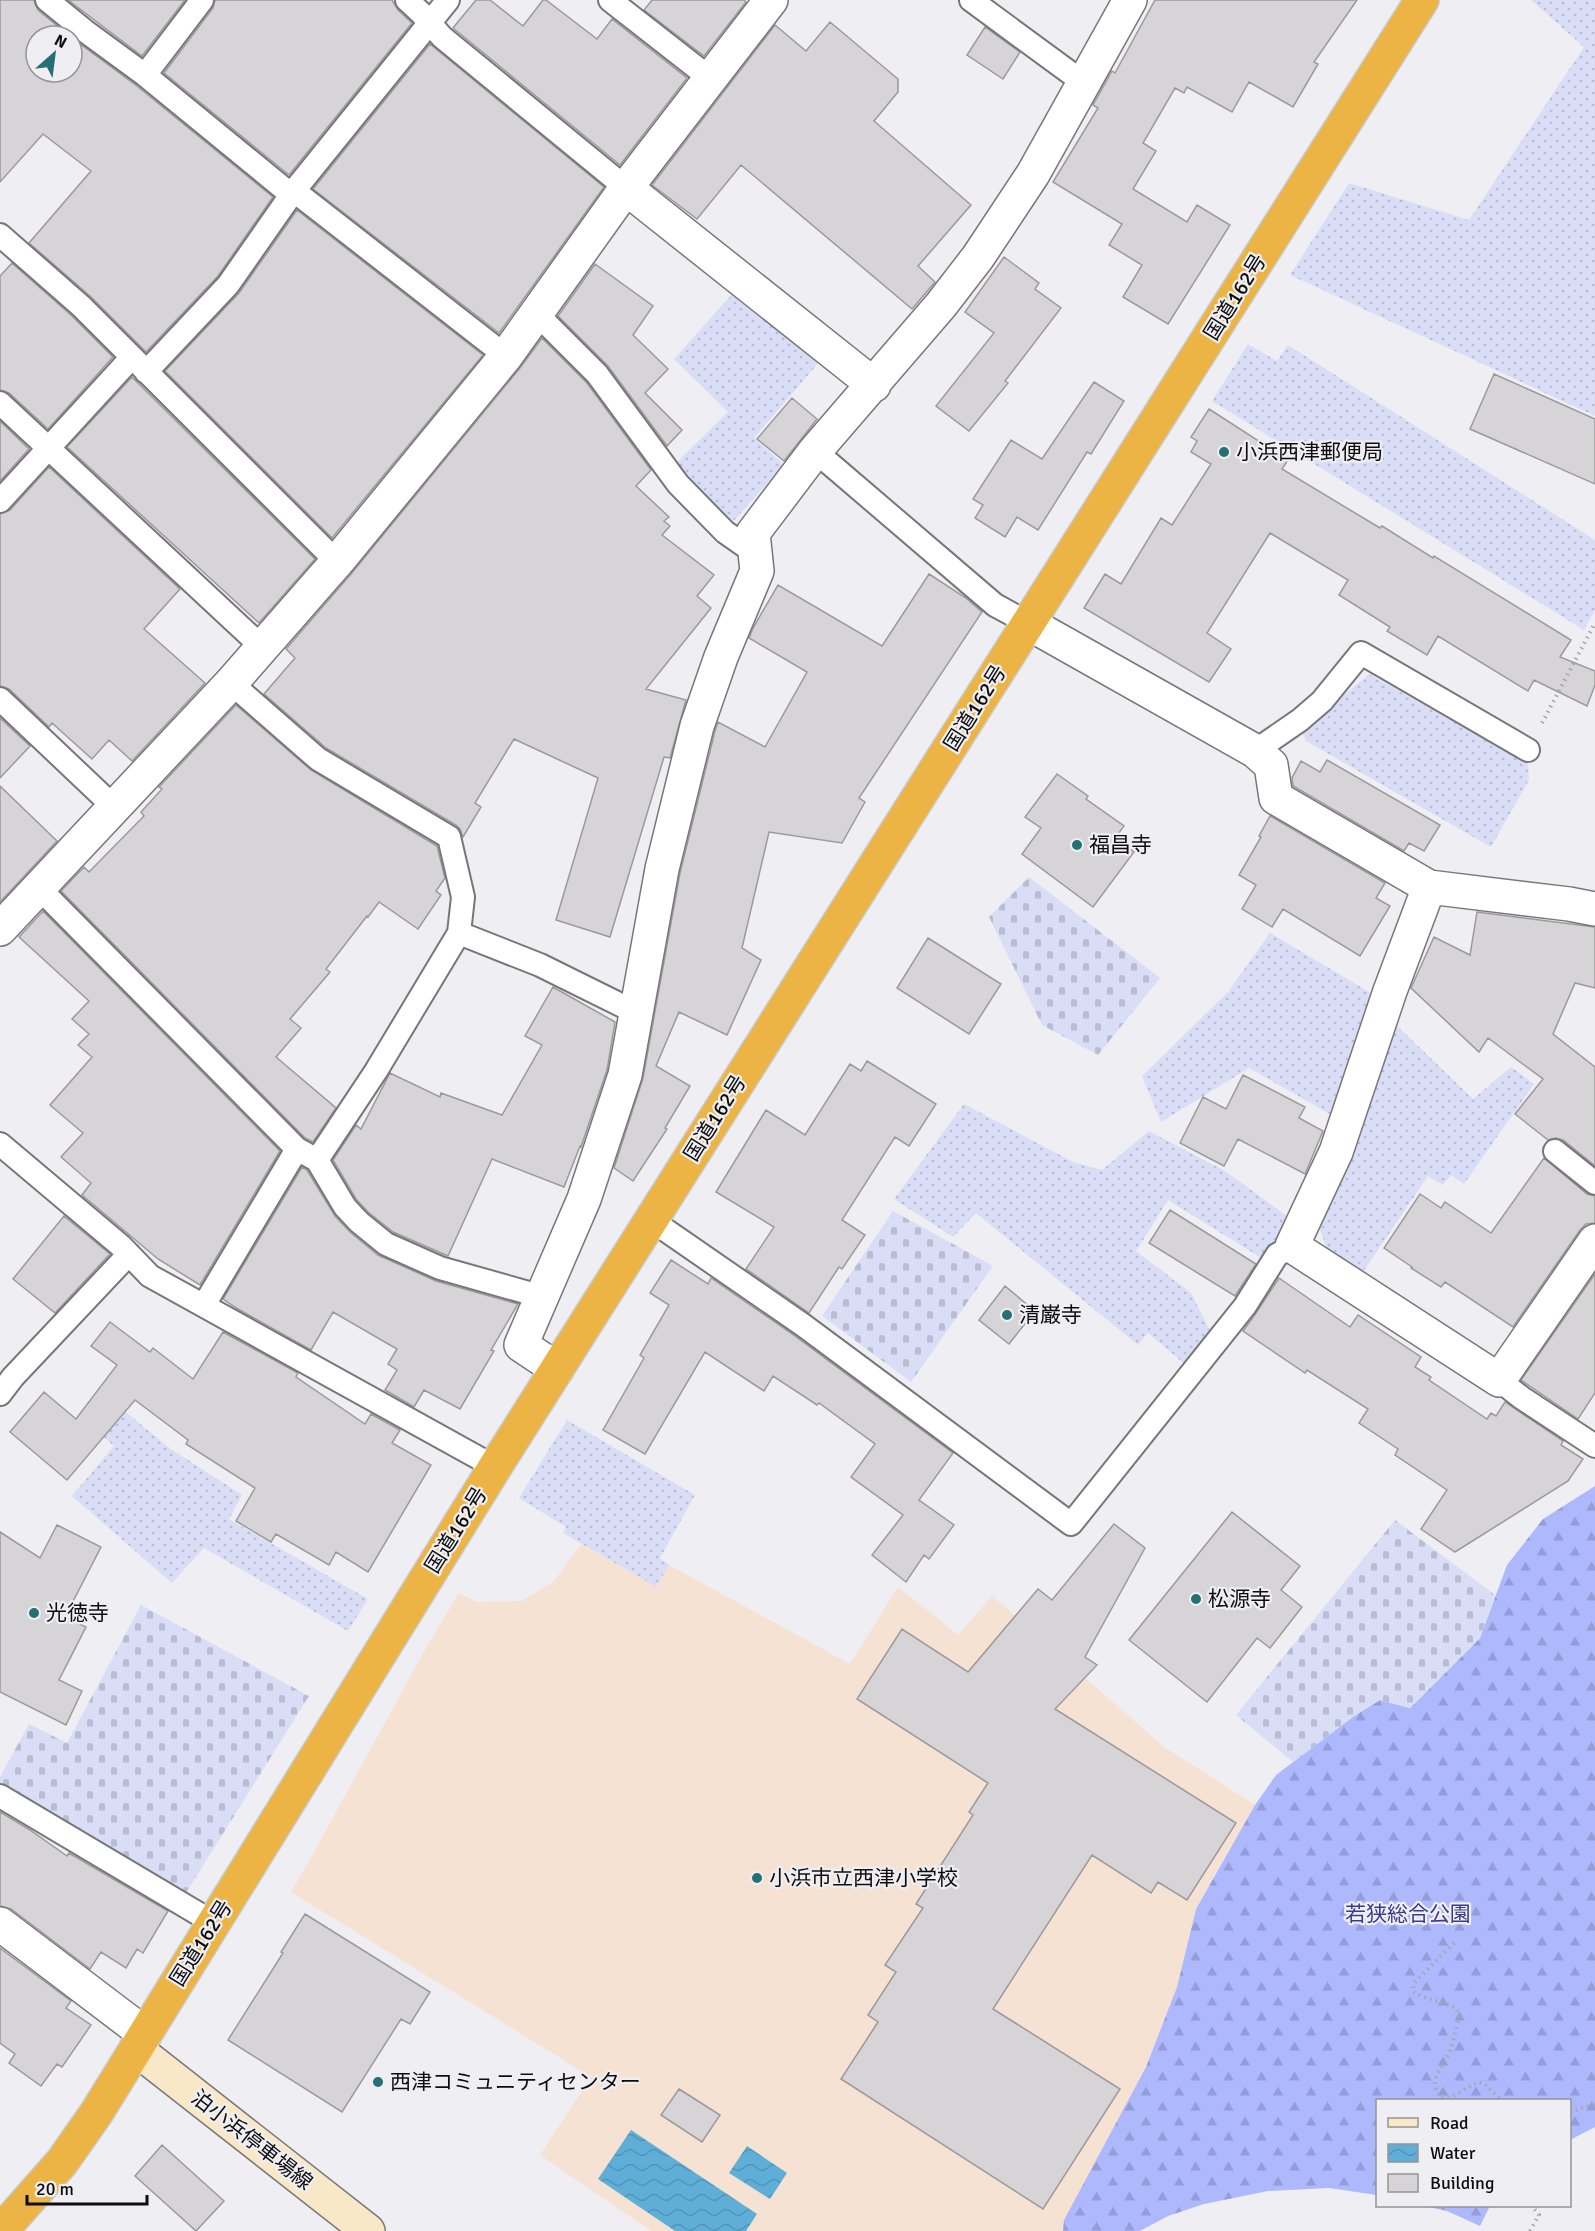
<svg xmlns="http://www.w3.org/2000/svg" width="1595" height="2231" font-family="Signika,'Noto Sans JP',sans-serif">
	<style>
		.education { fill: #f5e2d2 }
		.grass { fill: url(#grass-dots) }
		.forest { fill: url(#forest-firs) }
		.cemetery { fill: url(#cemetery-stones) }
		.water { fill: url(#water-waves) }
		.building { fill: #d6d4d7; stroke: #9b999b; stroke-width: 1.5 }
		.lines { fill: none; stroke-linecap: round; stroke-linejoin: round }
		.lane-casing { stroke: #77777a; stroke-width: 26 }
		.street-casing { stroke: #77777a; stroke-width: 36 }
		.secondary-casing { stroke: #77777a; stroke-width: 36 }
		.highway-casing { stroke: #cacaca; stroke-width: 36 }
		.path { stroke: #a6a6a9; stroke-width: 4; stroke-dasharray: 1.5 4.5; stroke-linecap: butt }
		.lane { stroke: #fff; stroke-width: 22 }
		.street { stroke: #fff; stroke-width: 33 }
		.secondary { stroke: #f9e8c7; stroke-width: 33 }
		.highway { stroke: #ebb445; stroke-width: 33 }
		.poi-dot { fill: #247072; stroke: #efeff3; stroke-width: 2 }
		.labels { text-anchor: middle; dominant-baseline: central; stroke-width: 4.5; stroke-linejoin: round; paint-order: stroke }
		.street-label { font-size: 21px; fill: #0d0d0e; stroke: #efeff3 }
		.poi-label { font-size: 21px; fill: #0d0d0e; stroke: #efeff3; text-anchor: start }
		.park-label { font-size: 21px; fill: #3a3c8b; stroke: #efeff3 }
	</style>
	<defs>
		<pattern id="grass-dots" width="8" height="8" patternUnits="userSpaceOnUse" patternTransform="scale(1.5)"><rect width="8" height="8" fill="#d9ddf6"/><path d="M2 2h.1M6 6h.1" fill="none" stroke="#b9bcd2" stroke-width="1.8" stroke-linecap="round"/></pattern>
		<pattern id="forest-firs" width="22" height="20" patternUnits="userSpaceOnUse" patternTransform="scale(1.5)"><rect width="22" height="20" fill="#aeb8fd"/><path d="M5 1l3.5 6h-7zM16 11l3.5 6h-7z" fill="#949dd8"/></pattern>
		<pattern id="cemetery-stones" width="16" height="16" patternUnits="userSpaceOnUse" patternTransform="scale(1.5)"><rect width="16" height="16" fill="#d9ddf6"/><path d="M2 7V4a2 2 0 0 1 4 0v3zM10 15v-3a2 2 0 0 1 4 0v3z" fill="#b9bcd2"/></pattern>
		<pattern id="water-waves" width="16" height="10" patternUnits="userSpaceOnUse" patternTransform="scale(1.5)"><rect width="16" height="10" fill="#5faed7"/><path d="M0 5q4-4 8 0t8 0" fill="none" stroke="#5194b7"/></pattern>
	</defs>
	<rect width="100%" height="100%" fill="#efeff3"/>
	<path class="education" d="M581 1544 656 1587 669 1565 850 1664 898 1587 958 1635 992 1596 1164 1747 1255 1805 1196 1908 1177 1987 1146 2067 1065 2220 1063 2231H651L540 2155 591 2077 291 1892 308 1863 426 1648 459 1593 477 1602 522 1601 554 1581Z"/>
	<path class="grass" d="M1531 0H1595V416L1290 275 1349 183 1469 220 1584 47Z
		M733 293 820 361 754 438 784 465 730 525 674 465 728 412 674 359Z
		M1248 344 1277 361 1288 345 1595 540V610L1584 630 1212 401Z
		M1369 674 1528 764 1529 780 1491 847 1306 741 1302 731Z
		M1270 933 1376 996 1335 1117 1249 1068 1161 1122 1142 1076 1228 992Z
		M1394 1023 1473 1099 1511 1067 1534 1084 1464 1184 1451 1175 1443 1185 1428 1176 1363 1272 1327 1249 1319 1227Z
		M964 1104 1073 1162 1102 1170 1149 1131 1225 1171 1288 1217 1266 1261 1168 1200 1136 1251 1191 1293 1212 1335 1187 1366 1148 1333 1138 1345 976 1213 953 1237 894 1199Z
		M99 1390 168 1447 242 1495 229 1519 368 1599 348 1631 204 1548 172 1583 72 1496 114 1446 78 1415Z
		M567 1420 695 1495 660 1558 669 1565 656 1587 563 1533 566 1527 519 1498Z"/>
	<path class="forest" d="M1595 1486V2127L1570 2140V2100H1378L1377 2195 1329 2188 1268 2191 1204 2204 1168 2216 1140 2231H1063L1064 2220 1146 2067 1177 1987 1196 1909 1255 1805 1276 1775 1354 1716 1380 1700 1410 1708 1480 1638 1507 1565 1543 1519Z
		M1424 2206H1490L1480 2226 1447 2211Z"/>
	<path class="cemetery" d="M1029 877 1160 978 1098 1055 1042 1025 989 917Z
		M893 1211 993 1266 911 1382 822 1316Z
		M1395 1520 1495 1595 1480 1638 1410 1708 1380 1700 1354 1716 1293 1762 1236 1715Z
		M141 1605 309 1696 184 1896 0 1785V1777L29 1724 67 1743Z"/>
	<path class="water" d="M631 2130 757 2214 746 2231H675L598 2179Z
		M747 2146 787 2173 770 2199 729 2173Z"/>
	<path class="building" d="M0 0H34L38 10 70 36H36V72H72V38L137 86 273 197 218 276 146 352 90 296 29 243 91 171 43 134 0 182Z
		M68 0H185L142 56Z
		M215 0H392L398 10 412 23 289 175 164 73 213 8Z
		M476 0H490L523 26 543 0H546L597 39 612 19 687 78 620 165 453 28Z
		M652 0H744L746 2 704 56 644 10Z
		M1155 0H1357L1314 62 1318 64 1293 107 1249 82 1232 112 1187 87 1184 93 1175 88 1143 143 1156 151 1133 189 1187 222 1197 205 1230 225 1168 324 1123 297 1142 265 1109 245 1122 224 1053 182 1098 108 1093 105 1112 71 1115 73Z
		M830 22 898 79V92L874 121 971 205 918 266 935 282 912 309 741 165 697 219 652 185 775 25 806 51Z
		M985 27 1020 52 1003 79 967 55Z
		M430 44 604 187 499 333 313 189Z
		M297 210 483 355 332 538 165 371 239 293Z
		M1004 257 1039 283 1035 289 1061 308 1005 381 1008 383 969 431 936 406 994 333 965 312Z
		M12 263 72 316 113 357 48 429 9 393 0 390V276Z
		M595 264 653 306 633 335 668 369 645 393 682 430 667 446 608 366 558 316Z
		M542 338 587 383 651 470 636 486 669 517 664 521 670 526 662 535 714 575 697 596 711 608 646 689 686 700 670 758 664 757 610 937 556 920 598 778 514 739 475 803 481 807 463 837 460 829 456 825 326 748 264 694 295 658 286 649 351 574 520 368Z
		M1494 374 1595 419V484L1470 429Z
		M132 377 315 559 259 623 67 447Z
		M1094 382 1124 401 1091 454 1087 452 1038 530 1017 517 1005 537 975 518 983 505 973 499 1011 440 1042 459Z
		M792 398 817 419 784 461 757 439Z
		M1209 409 1288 460 1282 469 1380 528 1382 526 1433 558 1434 556 1571 640 1560 657 1595 671V685L1587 706 1534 680 1528 691 1438 636 1427 655 1387 631 1390 627 1339 595 1348 580 1270 533 1207 633 1231 649 1209 682 1084 608 1105 574 1121 584 1161 518 1172 525 1211 464 1191 452 1197 441 1191 437Z
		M0 421 29 449 0 481Z
		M49 467 180 589 144 629 205 683 132 761 109 740 92 759 52 723 49 727 9 689 0 686V514L10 510Z
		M929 574 966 598 982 612 859 798 865 802 842 843 769 832 742 948 761 960 727 1035 679 1012 656 1066 690 1086 665 1128 667 1129 633 1181 614 1168 643 1078 680 873 715 731 718 722 765 747 807 672 749 638 753 628 778 585 882 646Z
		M236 705 311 770 437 846 445 878 436 891 441 895 418 929 379 902 368 917 367 916 326 969 330 972 290 1019 301 1028 276 1057 336 1108 313 1142 305 1138 61 891 84 867 89 872 144 816 141 812 162 789 159 787Z
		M0 718 30 746 0 778Z
		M1327 760 1440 825 1424 851 1409 843 1404 851 1293 786 1292 778 1301 761 1320 772Z
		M1057 774 1088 796 1086 799 1124 826 1115 838 1134 852 1093 907 1022 854 1041 828 1025 817Z
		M0 786 57 841 0 902Z
		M1270 816 1385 883 1376 898 1390 906 1360 956 1283 909 1272 927 1242 909 1256 885 1239 875 1261 837 1259 836Z
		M43 911 280 1151 200 1285 158 1259 82 1195 91 1183 61 1157 83 1133 50 1105 92 1057 78 1045 89 1034 72 1019 89 1001 19 937Z
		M1477 912 1595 927V988L1575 983 1553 1034 1595 1067V1166L1563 1140 1556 1138 1548 1140 1515 1114 1543 1079 1488 1038 1479 1052 1411 988 1434 937 1470 955Z
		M928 938 1001 984 969 1034 897 988Z
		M553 987 615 1022 607 1070 581 1147 580 1146 564 1187 492 1159 448 1256 393 1232 368 1212 356 1199 333 1160 356 1125 361 1129 390 1073 440 1097 441 1093 502 1115 542 1045 525 1036Z
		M867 1061 936 1104 909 1146 895 1137 842 1220 865 1235 842 1269 839 1267 809 1313 746 1269 774 1227 716 1192 766 1110 805 1135 850 1064 861 1071Z
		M1243 1075 1305 1107 1299 1118 1323 1131 1305 1174 1238 1139 1224 1166 1180 1143 1203 1097 1226 1109Z
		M1544 1158 1587 1194 1595 1196V1223L1586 1224 1580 1230 1513 1327 1445 1282 1441 1287 1411 1268 1412 1267 1384 1248 1420 1194 1441 1208 1445 1202 1491 1233Z
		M302 1167 307 1170 335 1216 350 1232 378 1255 436 1281 518 1304 491 1350 494 1351 460 1409 424 1390 414 1407 385 1390 397 1370 388 1364 397 1349 333 1312 311 1350 238 1309 223 1299Z
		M1170 1210 1256 1264 1235 1296 1149 1243Z
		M64 1216 110 1254 55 1313 13 1279Z
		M671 1260 708 1284 711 1278 714 1280 795 1336 953 1453 919 1500 954 1525 929 1559 924 1555 906 1582 872 1555 903 1515 851 1477 875 1444 819 1403 817 1405 773 1376 764 1391 705 1352 645 1454 603 1430 644 1358 640 1355 669 1305 650 1293Z
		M1595 1274V1393L1578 1419 1521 1380Z
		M1279 1278 1350 1327 1358 1315 1421 1357 1415 1367 1431 1377 1429 1380 1487 1419 1491 1413 1496 1416 1505 1402 1563 1441 1561 1445 1583 1459 1568 1481 1455 1552 1421 1529 1447 1490 1395 1455 1398 1449 1359 1423 1368 1409 1307 1370 1305 1373 1243 1331 1256 1313Z
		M1005 1286 1035 1311 1009 1344 979 1320Z
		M110 1322 150 1352 153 1348 193 1379 223 1332 298 1373 296 1377 365 1424 371 1414 400 1430 392 1443 431 1465 368 1572 336 1552 329 1565 276 1534 271 1542 236 1521 255 1488 186 1444 188 1440 135 1400 67 1480 10 1432 44 1392 76 1419 117 1365 91 1346Z
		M1232 1512 1300 1566 1281 1590 1302 1607 1270 1648 1257 1638 1207 1702 1129 1640Z
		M1114 1524 1145 1548 1085 1657 1097 1665 1055 1709 1236 1823 1187 1900 1158 1882 1151 1893 1092 1855 993 2009 1120 2089 1043 2209 841 2079 878 2022 868 2015 896 1972 885 1965 923 1908 916 1904 973 1815 969 1812 988 1783 857 1699 902 1629 968 1672 1038 1589 1052 1600Z
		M57 1525 101 1547 65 1617 86 1627 59 1680 82 1691 66 1725 0 1692V1532L40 1558Z
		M0 1812 30 1830 67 1856 69 1853 168 1911 143 1953 137 1949 126 1968 101 1952 90 1969 11 1909 0 1906Z
		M305 1914 430 1992 410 2024 401 2019 342 2112 228 2040 283 1953 281 1952Z
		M0 1948 71 2001 66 2008 91 2025 62 2067 57 2064 41 2086 9 2063 15 2054 0 2043Z
		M679 2089 720 2115 702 2142 661 2115Z
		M162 2145 224 2201 196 2231 135 2176Z"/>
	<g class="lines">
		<g class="lane-casing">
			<path id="lane" d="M47 0 85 31 145 75 283 188 302 197 506 356
				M407 0 421 13 442 37 626 188
				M610 0 711 79
				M971 0 1084 83
				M145 75 202 0
				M0 235 81 306 337 562
				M536 313 597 374 678 484 725 532 755 553
				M146 372 228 285 293 192 448 0
				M0 403 262 647
				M815 451 995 605 1028 623
				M0 501 132 357
				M231 683 318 759 449 837 463 897 459 933 540 965 637 1013
				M0 699 115 808
				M1255 751 1300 720 1322 701 1361 653 1528 750
				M39 888 297 1149 317 1160 345 1207 359 1222 386 1244 440 1268 543 1297
				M0 1144 121 1246 150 1276 495 1467
				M1555 1151 1595 1183
				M317 1160 376 1071 459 933
				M651 1220 803 1325 1071 1524 1245 1306 1277 1255 1292 1246
				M204 1305 297 1149
				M1499 1380 1522 1398 1595 1446
				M0 1394 13 1377 129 1254
				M0 1796 214 1923"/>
		</g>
		<g class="street-casing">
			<path id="street" d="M626 188 874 385
				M1028 623 1255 751 1271 765 1276 798 1429 887 1569 904 1595 909
				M1429 887 1390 991 1336 1152 1292 1246 1499 1380 1595 1241
				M0 929 231 683 337 562 506 356 626 188 771 0
				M557 1369 521 1345 584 1199 625 1075 662 869 697 726 721 657 757 571 753 533 815 451 941 305 978 257 1033 174 1130 0
				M0 1924 145 2034"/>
		</g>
		<g class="secondary-casing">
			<path id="secondary" d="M136 2049 368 2231"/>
		</g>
		<g class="highway-casing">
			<path id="highway" d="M1 2231 62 2162 97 2112 495 1467 1422 0"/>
		</g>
		<path class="path" d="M1542 723 1595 623
			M1454 1943 1414 1983 1413 1992 1421 1996 1455 2007 1460 2016 1450 2051 1435 2079V2087L1441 2098 1453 2096 1477 2082 1485 2084 1501 2100
			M1570 2112 1595 2104
			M1530 2231 1539 2215 1532 2206"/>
		<use href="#lane" class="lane"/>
		<use href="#street" class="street"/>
		<use href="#secondary" class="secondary"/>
		<use href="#highway" class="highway"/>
	</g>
	<g class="poi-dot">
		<circle cx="1224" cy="452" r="6"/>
		<circle cx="1077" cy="845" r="6"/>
		<circle cx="1007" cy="1315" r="6"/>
		<circle cx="1196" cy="1599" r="6"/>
		<circle cx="34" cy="1613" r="6"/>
		<circle cx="757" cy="1878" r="6"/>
		<circle cx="378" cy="2082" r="6"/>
	</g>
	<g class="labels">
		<g class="street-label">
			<text transform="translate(1235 297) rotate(-58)">国道162号</text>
			<text transform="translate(975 708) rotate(-58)">国道162号</text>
			<text transform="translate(715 1118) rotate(-58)">国道162号</text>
			<text transform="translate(456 1530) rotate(-58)">国道162号</text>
			<text transform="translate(201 1943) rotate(-58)">国道162号</text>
			<text transform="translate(252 2140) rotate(38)">泊小浜停車場線</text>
		</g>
		<g class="poi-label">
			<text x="1236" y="452">小浜西津郵便局</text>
			<text x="1089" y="845">福昌寺</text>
			<text x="1019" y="1315">清巌寺</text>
			<text x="1208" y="1599">松源寺</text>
			<text x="46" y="1613">光徳寺</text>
			<text x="769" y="1878">小浜市立西津小学校</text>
			<text x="390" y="2082">西津コミュニティセンター</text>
		</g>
		<g class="park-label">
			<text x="1408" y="1914">若狭総合公園</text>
		</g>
	</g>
	<rect x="1376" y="2099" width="195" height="108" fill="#efeff3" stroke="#959597" stroke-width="1.5"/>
	<rect x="1388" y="2118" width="30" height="9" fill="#f9e8c7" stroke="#959597" stroke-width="1.5"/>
	<text x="1430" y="2129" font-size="18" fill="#0d0d0e">Road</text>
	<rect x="1388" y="2144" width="30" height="18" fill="url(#water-waves)" stroke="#959597" stroke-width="1.5"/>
	<text x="1430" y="2159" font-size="18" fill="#0d0d0e">Water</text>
	<rect x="1388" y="2174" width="30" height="18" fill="#d6d4d7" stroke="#959597" stroke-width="1.5"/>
	<text x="1430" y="2189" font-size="18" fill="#0d0d0e">Building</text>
	<g transform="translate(54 54) rotate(28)"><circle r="28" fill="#efeff3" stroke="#959597" stroke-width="1.5"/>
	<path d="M0-4.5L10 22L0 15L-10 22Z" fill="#247072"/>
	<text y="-9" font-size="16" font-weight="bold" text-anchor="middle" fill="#0d0d0e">N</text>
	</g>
	<path d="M27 2195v9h120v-9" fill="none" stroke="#0d0d0e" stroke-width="3"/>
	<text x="36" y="2195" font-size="18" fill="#0d0d0e" stroke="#efeff3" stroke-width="4.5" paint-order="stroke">20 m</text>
</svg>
